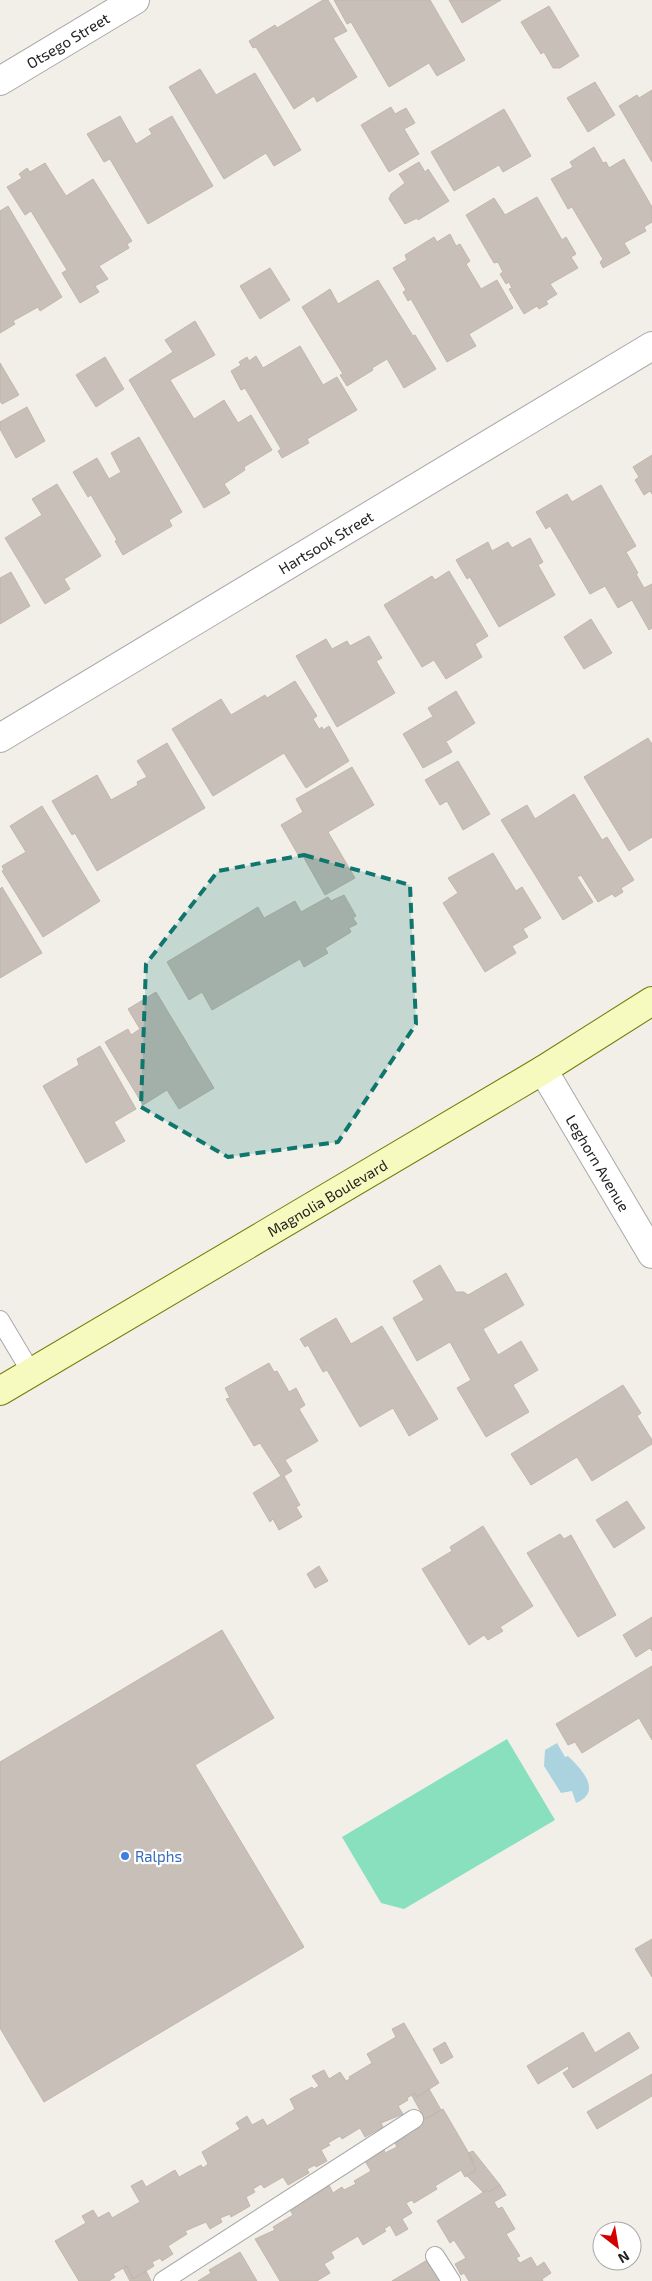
<svg xmlns="http://www.w3.org/2000/svg" width="652" height="2281" font-family="'Exo 2',sans-serif">
	<style>
		.pitch { fill: #88e0be }
		.water { fill: #aad3df }
		.building { fill: #c7bfb8; stroke: #c4b6ab }
		.lines { fill: none; stroke-linecap: round; stroke-linejoin: round }
		.service-casing { stroke: #a9a9a9; stroke-width: 20 }
		.minor-casing { stroke: #a9a9a9; stroke-width: 30 }
		.secondary-casing { stroke: #707d05; stroke-width: 30 }
		.service { stroke: #fff; stroke-width: 18 }
		.minor { stroke: #fff; stroke-width: 28 }
		.secondary { stroke: #f7fabf; stroke-width: 28 }
		.marked { fill: #0f766e; fill-opacity: 0.2; stroke: #0f766e; stroke-width: 4; stroke-dasharray: 10 6; stroke-linejoin: round }
		.shop-dot { fill: #3f7fe0; stroke: #fff; stroke-width: 2 }
		.labels { text-anchor: middle; dominant-baseline: central; stroke-width: 4.5; stroke-linejoin: round; paint-order: stroke }
		.street-label { font-size: 15px; fill: #222; stroke: #fff }
		.shop-label { font-size: 15px; fill: #366cbe; stroke: #fff; text-anchor: start }
	</style>
	<rect width="100%" height="100%" fill="#f2efe9"/>
	<path class="pitch" d="M507 1739 555 1820 404 1909 381 1903 342 1837Z"/>
	<path class="water" d="M557 1743 565 1757 568 1756C580 1768 604 1791 576 1803L572 1791 561 1793 544 1766 545 1750Z"/>
	<path class="building" d="M323 0H328L347 31 333 38 357 77 317 102 314 96 294 109 256 47 253 48 249 41 275 25 277 28Z
		M334 0H430L465 60 437 76 429 63 389 87 351 22 347 24Z
		M449 0H501L462 23Z
		M549 6 579 56 560 68H553L544 52 541 54 521 22Z
		M200 69 216 95 255 73 301 150 274 166 266 153 224 179 169 87Z
		M595 82 615 115 588 132 567 98Z
		M652 90V162L619 106 637 95 639 98Z
		M391 107 395 114 406 108 415 123 404 129 419 154 389 172 361 125Z
		M504 109 531 156 503 172 499 165 454 191 431 152Z
		M120 116 136 144 152 134 149 129 172 116 213 186 148 224 110 159 104 162 87 134Z
		M594 147 603 163 606 162 609 168 624 159 652 207V222L644 227 646 231 624 243 630 253 603 268 600 262 603 259 572 207 568 209 551 179 573 167 570 162Z
		M419 162 425 172 428 169 449 201 418 220 417 218 405 224 389 199 391 194 405 183 399 174Z
		M45 163 66 196 93 179 132 241 127 244 129 248 99 266 108 279 95 286 99 292 80 303 62 273 67 270 31 211 25 215 7 187 22 178 19 174 27 168 30 172Z
		M537 197 562 240 566 237 576 254 571 257 578 268 550 284 557 294 546 301 548 304 539 309 537 306 524 314 509 289 512 288 509 282 506 284 500 274 503 272 498 262 494 263 466 215 494 198 505 215Z
		M8 206 62 297 40 311 38 307 13 321 15 324 0 333V211Z
		M450 234 456 246 460 244 470 261 466 264 481 289 497 280 513 308 469 334 476 346 447 362 411 299 408 301 403 292 406 290 393 268 407 260 405 255 434 237 437 242Z
		M270 268 290 300 260 319 240 286Z
		M378 280 413 336 415 335 436 369 404 388 387 359 372 368 373 370 347 386 340 375 343 374 302 307 330 289 338 304Z
		M195 321 215 355 170 380 194 419 224 400 238 423 251 415 272 450 244 467 245 470 224 484 230 493 204 508 129 380 173 352 165 340Z
		M300 346 323 385 337 377 357 410 307 439 309 443 282 458 278 451 281 449 245 388 241 390 231 371 241 365 239 362 247 357 249 361 256 356 263 368Z
		M105 357 124 389 96 407 76 375Z
		M0 363 19 395 2 404 0 401Z
		M27 407 45 441 16 458 0 429V422Z
		M139 437 182 512 169 520 172 526 123 555 115 541 117 540 91 495 88 497 73 472 97 458 109 479 121 472 111 453Z
		M652 455V494L650 491 644 495 635 480 639 477 633 467Z
		M57 484 101 556 64 579 70 589 45 604 5 538 42 515 32 499Z
		M601 485 636 546 626 552 638 573 636 574 644 588 652 584V628L649 630 632 600 618 608 605 586 590 594 550 526 546 529 536 512 567 494 572 502Z
		M530 538 543 562 538 565 555 595 499 627 470 577 467 579 456 560 488 542 492 551 508 542 512 548Z
		M449 571 488 636 475 644 482 657 446 679 434 660 422 667 384 605 432 576 435 580Z
		M11 572 30 606 0 624V578Z
		M591 619 612 653 584 669 564 637Z
		M369 636 382 658 376 661 395 693 337 727 296 656 326 639 332 649 347 641 350 646Z
		M295 681 317 716 313 719 319 729 322 727 323 730 329 726 349 761 306 788 284 753 213 796 172 729 221 699 231 715 265 695 267 698Z
		M456 691 475 723 447 741 428 708Z
		M432 717 452 752 423 768 403 734Z
		M648 738 652 744V837L629 851 584 777Z
		M167 743 205 808 97 871 75 833 72 835 52 801 97 775 111 800 138 785 137 782 147 777 137 761Z
		M458 761 490 814 463 830 447 801 440 805 425 780Z
		M352 767 374 805 328 832 355 878 325 895 303 856 300 858 281 825 303 812 296 799Z
		M574 794 602 840 607 837 634 880 621 888 623 892 615 897 612 894 598 902 581 875 577 877 593 902 563 920 501 820 527 805 535 819Z
		M42 806 100 901 43 937 2 871 4 870 2 866 26 852 10 826Z
		M493 853 516 891 522 887 541 918 523 929 528 937 512 946 516 953 485 972 443 903 458 893 448 878Z
		M2 887 42 953 0 978V889Z
		M344 895 356 916 353 918 357 924 349 928 351 932 325 948 328 953 304 967 300 959 212 1010 202 992 189 1000 167 962 258 907 264 918 295 901 301 912 328 897 331 901Z
		M156 992 214 1088 179 1109 167 1090 143 1105 105 1042 128 1029 131 1035 140 1029 128 1009Z
		M100 1046 136 1109 114 1122 125 1141 86 1163 43 1086 79 1065 77 1059Z
		M440 1265 456 1292H464L468 1295 506 1273 524 1305 483 1329 498 1355 521 1341 538 1370 513 1385 529 1412 486 1437 457 1388 471 1380 450 1342 417 1361 393 1318 424 1300 413 1281Z
		M336 1318 351 1344 382 1326 438 1419 409 1436 393 1408 360 1427 327 1370 323 1372 308 1345 305 1347 300 1339Z
		M269 1363 274 1372 277 1371 289 1392 296 1388 305 1405 299 1409 318 1441 285 1460 292 1471 284 1476 300 1505 296 1507 302 1517 279 1530 273 1519 270 1522 253 1493 281 1476 260 1443 254 1446 226 1399 230 1398 225 1388Z
		M623 1385 641 1413 637 1416 652 1440V1444L592 1481 577 1457 531 1485 511 1454Z
		M627 1501 645 1528 614 1548 596 1520Z
		M483 1526 533 1606 500 1627 503 1631 488 1640 484 1635 469 1645 422 1569 452 1551 450 1547Z
		M560 1534 564 1539 571 1535 616 1615 578 1637 527 1553Z
		M319 1566 328 1581 315 1588 307 1574Z
		M652 1617V1651L650 1648 636 1657 623 1635Z
		M222 1630 274 1718 195 1765 304 1947 44 2102 0 2028V1762Z
		M652 1666V1740L639 1718 582 1753 575 1742 568 1745 556 1724Z
		M652 1939V1977L635 1949Z
		M404 2023 439 2083 417 2097 415 2093 407 2098 408 2100 398 2106 403 2114 381 2123 383 2127 365 2137 360 2128 342 2139 340 2136 328 2143 330 2145 321 2150 327 2161 316 2167 315 2165 307 2169 309 2173 288 2185 283 2177 264 2188 261 2184 253 2189 255 2192 246 2197 250 2206 231 2217 230 2214 220 2218 222 2222 210 2229 206 2222 185 2231 187 2234 168 2246 173 2254 162 2261 160 2258 152 2262 154 2266 133 2279 127 2266 113 2274 115 2277 109 2281H79L55 2241 86 2223 82 2216 93 2210 98 2218 109 2212 112 2218 140 2202 131 2186 142 2180 146 2187 175 2170 179 2177 201 2165 203 2168 208 2164 202 2152 240 2129 236 2123 247 2116 252 2125 263 2119 267 2126 295 2109 290 2099 312 2087 314 2089 319 2086 312 2076 324 2070 329 2079 340 2072 346 2081 350 2079 349 2077 372 2063 367 2054 396 2037 392 2029Z
		M583 2032 595 2053 629 2032 639 2048 573 2088 563 2073 569 2069 568 2066 538 2084 527 2066Z
		M445 2042 453 2057 441 2064 433 2049Z
		M652 2074V2096L597 2129 587 2112Z
		M429 2089 441 2110 425 2119 412 2096 415 2093 417 2097Z
		M443 2109 474 2162 472 2163 476 2170 465 2177 461 2170 435 2186 437 2189 414 2203 412 2200 406 2203 412 2213 402 2219 408 2229 396 2236 390 2225 384 2229 386 2231 363 2245 358 2236 331 2252 334 2258 324 2264 330 2273 317 2281H280L255 2239 275 2230 273 2227 293 2215 288 2206 308 2194 310 2197 318 2192 317 2189 328 2183 333 2193 342 2187 344 2190 356 2184 354 2181 371 2171 365 2161 384 2150 385 2153 397 2147 395 2143 404 2138 402 2134 413 2127 414 2130 423 2126 420 2122Z
		M473 2151 500 2185 489 2192 487 2190 483 2192 467 2176 476 2170 468 2153Z
		M500 2185 506 2195 494 2202 498 2209 502 2207 515 2229 506 2234 520 2256 516 2258 520 2263 531 2257 537 2267 544 2262 551 2273 542 2279 543 2281H469L464 2273 461 2275 455 2264 466 2258 454 2240 450 2243 437 2221 487 2190 489 2192Z
		M240 2252 257 2281H198L211 2273 209 2270Z
		M429 2259 442 2281H392Z
		M127 2266 133 2279 146 2271 151 2281H130L123 2268Z"/>
	<g class="lines">
		<g class="service-casing">
			<path id="service" d="M0 1320 31 1372
				M435 2256 451 2281
				M163 2281 414 2119"/>
		</g>
		<g class="minor-casing">
			<g id="minor">
				<path id="s1" d="M0 81 135 0"/>
				<path id="s2" d="M0 738 652 346"/>
				<path id="s3" d="M543 1070 652 1254"/>
			</g>
		</g>
		<g class="secondary-casing">
			<g id="secondary">
				<path id="s4" d="M0 1391 543 1070 652 1001"/>
			</g>
		</g>
		<use href="#service" class="service"/>
		<use href="#minor" class="minor"/>
		<use href="#secondary" class="secondary"/>
	</g>
	<path class="marked" d="M304 855 410 885 416 1024 338 1142 228 1157 141 1107 146 964 218 871Z"/>
	<circle class="shop-dot" cx="125" cy="1856" r="5"/>
	<g class="labels">
		<g class="street-label">
			<text stroke="none"><textPath href="#s1" startOffset="79">Otsego Street</textPath></text>
			<text stroke="none"><textPath href="#s2" startOffset="380">Hartsook Street</textPath></text>
			<text stroke="none"><textPath href="#s3" startOffset="108">Leghorn Avenue</textPath></text>
			<text stroke="none"><textPath href="#s4" startOffset="380">Magnolia Boulevard</textPath></text>
		</g>
		<g class="shop-label">
			<text x="135" y="1856">Ralphs</text>
		</g>
	</g>
	<g transform="translate(617 2246) rotate(149)"><circle r="24" fill="#ffffff" stroke="#a7a7a7"/>
	<path d="M0-4L9 19L0 12L-9 19Z" fill="#d40000"/>
	<text y="-8" font-size="14" font-weight="bold" text-anchor="middle" fill="#222222">N</text>
	</g>
</svg>
